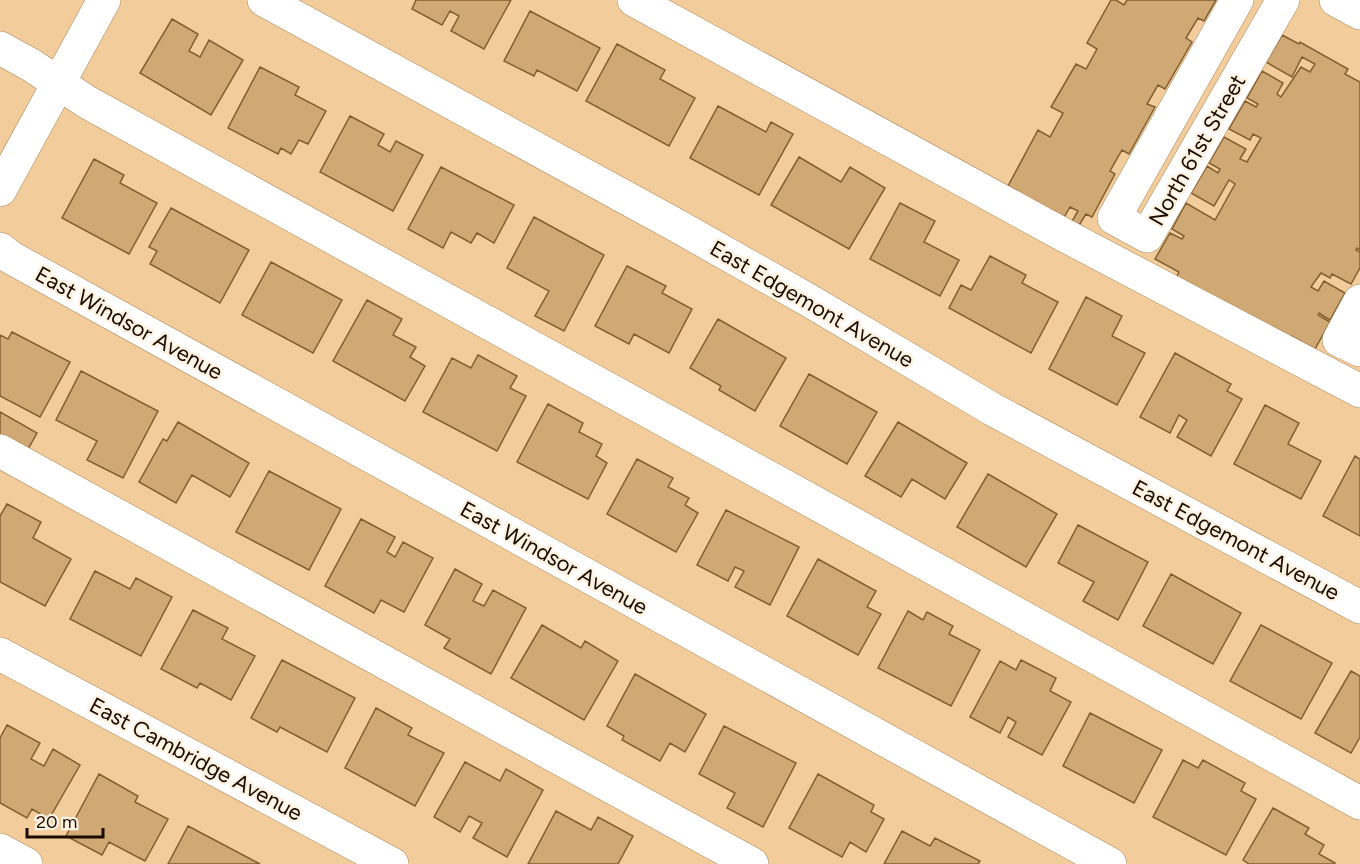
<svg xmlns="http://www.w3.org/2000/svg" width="1360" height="864" font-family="Figtree,sans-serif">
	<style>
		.building { fill: #d0a874; stroke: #815f30; stroke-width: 1.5 }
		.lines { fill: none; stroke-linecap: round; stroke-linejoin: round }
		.minor-casing { stroke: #ac8858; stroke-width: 34 }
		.minor { stroke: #fff; stroke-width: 33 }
		.labels { text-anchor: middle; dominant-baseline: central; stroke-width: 5; stroke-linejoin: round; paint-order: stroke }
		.street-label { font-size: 22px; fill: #1a0d00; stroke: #fef2e3 }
	</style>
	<rect width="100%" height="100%" fill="#f2cc9a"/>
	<path class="building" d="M416 0H511L484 49 451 31 459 16 450 11 442 25 412 9Z
		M1111 0H1116L1124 5 1127 0H1216L1204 21 1198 18 1186 38 1192 42 1165 89 1158 85 1147 104 1155 107 1129 154 1122 150 1110 171 1115 174 1092 217 1086 214 1078 227 1071 223 1078 211 1070 207 1062 221 1008 186 1038 130 1050 137 1063 113 1051 107 1076 64 1086 69 1097 49 1087 43Z
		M530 11 600 48 577 91 537 70 534 76 504 61Z
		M172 19 198 34 189 51 200 57 209 40 243 60 211 115 140 73Z
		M1282 35 1299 44 1300 42 1348 69 1345 74 1360 82V250L1357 248 1356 250 1360 252V268L1351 284 1332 274 1330 278 1321 273 1313 284 1311 287 1318 291 1324 281 1345 293 1330 320 1319 313 1318 315 1330 322 1315 349 1291 336 1288 341 1176 278 1179 272 1155 259 1170 233 1182 239 1184 236 1172 229 1186 203 1215 220 1235 184 1229 180 1214 206 1191 193 1207 166 1218 173 1220 169 1209 163 1224 137 1246 149 1240 159 1247 162 1261 138 1253 134 1250 140 1229 129 1245 101 1256 107 1258 104 1247 98 1262 71 1283 83 1277 94 1281 97 1301 67 1310 72 1315 64 1302 57 1292 77 1266 62Z
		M617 44 665 70 660 79 695 98 669 146 586 101Z
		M260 67 299 87 295 95 326 111 308 144 299 140 291 154 281 148 278 154 228 128Z
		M718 106 766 132 771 122 793 134 759 195 690 158Z
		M350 116 384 134 378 145 390 152 396 141 423 155 393 211 320 172Z
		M799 157 841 182 850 167 885 188 849 249 771 205Z
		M94 159 124 175 120 183 157 203 129 254 62 218Z
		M441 167 514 205 494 243 477 233 471 243 451 232 443 248 408 229Z
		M900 203 935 221 924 242 959 260 940 296 870 259Z
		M171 208 249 250 220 303 150 264 157 251 149 247Z
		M534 217 604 255 564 331 535 316 549 291 507 268Z
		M990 256 1026 275 1022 283 1058 302 1031 353 949 308 961 285 971 290Z
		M271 262 342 300 313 353 242 315Z
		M627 266 666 286 662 293 692 309 669 353 634 334 629 344 595 326Z
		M1086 297 1122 316 1112 336 1145 353 1117 405 1049 369Z
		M367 300 402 319 393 335 416 347 410 357 425 366 405 401 333 361Z
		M718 319 786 358 755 411 719 390 721 386 690 368Z
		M12 332 70 362 40 417 0 396V335L8 339Z
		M1175 353 1231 384 1227 391 1242 399 1211 456 1177 437 1187 420 1179 415 1170 433 1140 417Z
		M478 355 517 376 510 388 526 396 497 451 423 412 452 358 471 368Z
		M81 371 158 411 123 478 87 460 97 441 56 420Z
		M809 374 877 412 847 464 780 426Z
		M548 404 583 423 579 432 602 444 596 456 607 463 588 499 517 462Z
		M1265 405 1299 423 1288 444 1321 461 1301 499 1234 464Z
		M0 412 37 433 27 451 0 437Z
		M178 422 249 463 230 497 192 475 176 503 139 482 163 439 167 441Z
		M898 422 967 463 945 499 912 479 901 497 865 476Z
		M1355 456 1360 459V536L1323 516Z
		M637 459 673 478 668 487 689 498 685 505 698 513 676 552 607 514Z
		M269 471 341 509 309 570 236 532Z
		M988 474 1057 514 1026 567 957 527Z
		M7 504 41 522 33 538 71 559 45 606 0 582V516Z
		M726 510 799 547 770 605 735 587 744 571 735 567 728 581 697 565Z
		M361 519 395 537 387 552 395 557 403 542 433 558 404 612 381 600 374 613 325 586Z
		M1078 525 1148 562 1118 620 1083 601 1094 582 1058 563Z
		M818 559 876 591 867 607 881 614 858 655 787 616Z
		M455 569 482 584 473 601 484 606 493 590 526 608 491 674 444 648 450 639 425 625Z
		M95 571 130 589 136 578 172 597 141 656 70 619Z
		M1171 574 1241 613 1213 664 1143 626Z
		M193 610 228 628 222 639 255 656 231 700 200 683 197 688 161 669Z
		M908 611 923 620 927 612 953 626 949 634 980 650 951 706 878 668Z
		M542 625 581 648 585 641 618 661 584 720 511 678Z
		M1261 625 1332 663 1301 719 1230 681Z
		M282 660 355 698 327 752 280 727 277 732 251 718Z
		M1021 660 1056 678 1050 691 1071 702 1042 755 1008 737 1016 722 1008 717 1000 733 970 717 1000 661 1016 670Z
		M1351 671 1360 676V737L1351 753 1315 733Z
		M635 674 706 714 685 752 670 743 660 761 622 740 624 736 607 726Z
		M376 708 412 728 408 735 444 753 415 806 345 768Z
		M1090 713 1162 750 1134 803 1063 766Z
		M7 725 40 743 31 759 44 766 53 749 80 765 49 819 32 809 27 818 0 803V738Z
		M724 726 796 763 763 827 727 808 735 793 699 774Z
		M1183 760 1198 768 1203 760 1245 783 1241 791 1256 799 1226 855 1153 817Z
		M465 762 500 781 506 769 543 790 507 857 473 838 482 823 469 816 460 832 434 817Z
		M99 774 138 796 135 802 168 819 145 861 109 842 102 855 66 836Z
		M818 774 874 805 871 812 884 819 866 852 850 842 842 857 789 828Z
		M1273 808 1309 828 1305 834 1324 845 1319 854 1335 863 1334 864H1249L1243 860Z
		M556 811 591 830 598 817 633 836 618 864H528Z
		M188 826 260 864H168Z
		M902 831 930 846 935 838 980 861 978 864H884Z"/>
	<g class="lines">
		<g class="minor-casing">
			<path id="minor" d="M264 0 674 224 810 301 992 409 1360 607
				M634 0 1062 234 1360 391
				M1237 0 1114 218 1147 236 1283 0
				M1336 0 1360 13
				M0 48 31 65 87 102 1360 803
				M0 190 104 0
				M0 249 10 257 1110 864
				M1360 301 1339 340 1360 350
				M0 451 752 864
				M0 654 392 864
				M0 850 26 864"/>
		</g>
		<use href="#minor" class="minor"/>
	</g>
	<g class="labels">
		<g class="street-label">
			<text transform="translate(1197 150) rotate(-60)">North 61st Street</text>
			<text transform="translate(812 304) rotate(30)">East Edgemont Avenue</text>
			<text transform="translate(129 323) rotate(29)">East Windsor Avenue</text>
			<text transform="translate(1236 540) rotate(28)">East Edgemont Avenue</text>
			<text transform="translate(554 558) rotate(29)">East Windsor Avenue</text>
			<text transform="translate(196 759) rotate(28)">East Cambridge Avenue</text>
		</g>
	</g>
	<path d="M27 828v9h76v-9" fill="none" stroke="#1a0d00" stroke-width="3"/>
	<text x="36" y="828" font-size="18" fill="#1a0d00" stroke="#fef2e3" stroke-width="4.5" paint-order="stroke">20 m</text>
</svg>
